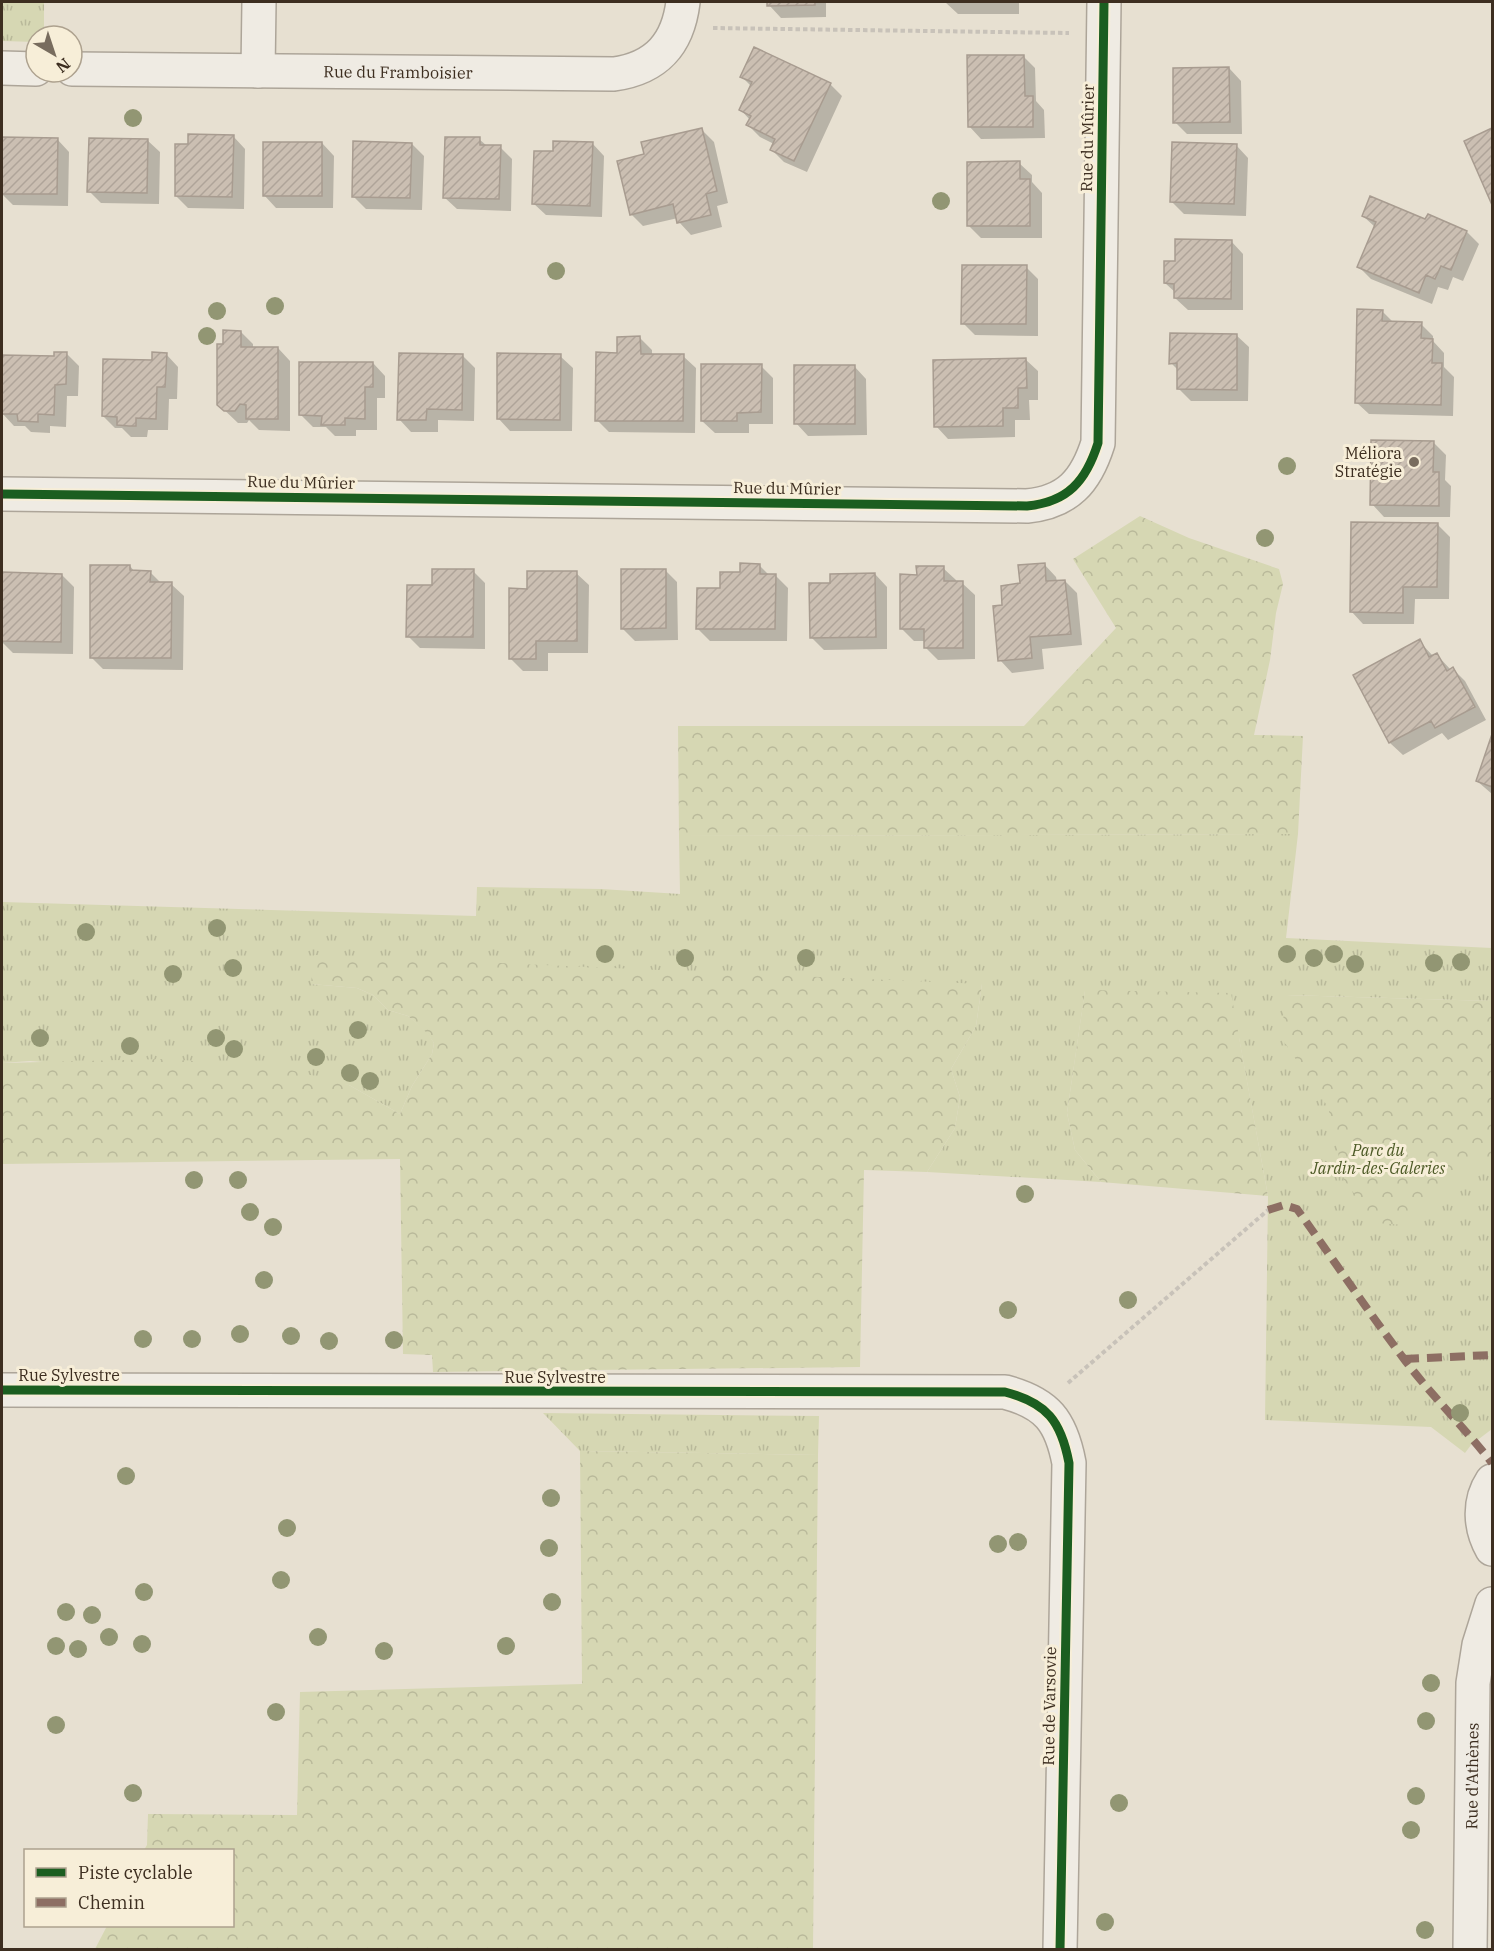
<svg xmlns="http://www.w3.org/2000/svg" width="1494" height="1951" font-family="'IBM Plex Serif',serif">
	<style>
		.grass { fill: url(#grass-tufts) }
		.forest { fill: url(#forest-crowns) }
		.shadow { fill: #0003 }
		.building { fill: url(#building-hatch); stroke: #a89c90; stroke-width: 1.5 }
		.lines { fill: none; stroke-linecap: round; stroke-linejoin: round }
		.minor-casing { stroke: #ada599; stroke-width: 36 }
		.path { stroke: #c8c2b9; stroke-width: 4; stroke-dasharray: 4.5 3; stroke-linecap: butt }
		.minor { stroke: #efebe3; stroke-width: 33 }
		.quiet { stroke: #8d6e63; stroke-width: 8; stroke-dasharray: 15 8; stroke-linecap: butt }
		.cycleway-casing { stroke: #f7eed8; stroke-width: 13 }
		.cycleway { stroke: #1b5e20; stroke-width: 9 }
		.tree { fill: #929673 }
		.poi-dot { fill: #786c5e; stroke: #f7eed8; stroke-width: 2 }
		.labels { text-anchor: middle; dominant-baseline: central; stroke-width: 6; stroke-linejoin: round; paint-order: stroke }
		.street-label { font-size: 16px; fill: #3d2e20; stroke: #f7eed8 }
		.poi-label { font-size: 16px; fill: #3d2e20; stroke: #f7eed8; text-anchor: end }
		.park-label { font-size: 16px; font-style: italic; fill: #4d5a26; stroke: #f7eed8 }
	</style>
	<defs>
		<pattern id="grass-tufts" width="24" height="20" patternUnits="userSpaceOnUse" patternTransform="scale(1.5)"><rect width="24" height="20" fill="#d6d7b3"/><path d="M3 7l-1-3M5 7V3M7 7l1-3M15 17l-1-3M17 17v-4M19 17l1-3" fill="none" stroke="#b9b99a"/></pattern>
		<pattern id="forest-crowns" width="20" height="18" patternUnits="userSpaceOnUse" patternTransform="scale(1.5)"><rect width="20" height="18" fill="#d6d7b3"/><path d="M2 6a3 3 0 1 1 6 0M12 15a3 3 0 1 1 6 0" fill="none" stroke="#b9b99a"/></pattern>
		<pattern id="building-hatch" width="6" height="6" patternUnits="userSpaceOnUse" patternTransform="scale(1.5)"><rect width="6" height="6" fill="#cbbfb2"/><path d="M-1 1l2-2M0 6l6-6M5 7l2-2" fill="none" stroke="#afa499"/></pattern>
	</defs>
	<rect width="100%" height="100%" fill="#e7e0d1"/>
	<path class="grass" d="M2 2H44V36H36V42L2 41Z
		M1298 834 1286 938 1492 948V1001L1286 995 1492 1045V1429L1471 1445 1465 1453 1431 1427 1265 1420 1268 1196 1239 1038 1085 991 1067 1113 1075 1150 1101 1182 927 1172 955 1128 960 1097 951 1069 976 1026 982 984H311L357 988 373 995 388 1010 408 1016 427 1032 434 1043 432 1054 412 1086 400 1114 349 1085 30 1061 2 1063V902L476 916 477 887 601 889 680 894 679 836Z
		M543 1413 819 1416 818 1455 580 1451Z"/>
	<path class="forest" d="M1140 516 1189 538 1279 569 1283 584 1276 613 1270 660 1254 735 1303 736 1298 834 679 836 678 726H1024L1116 628 1073 559Z
		M314 955 982 984 976 1026 951 1069 960 1097 955 1128 927 1172 864 1170 860 1367 433 1372 432 1355 403 1354 400 1159 2 1164V1063L164 1059 279 1067 349 1085 400 1114 412 1086 432 1054 434 1043 427 1033 408 1016 388 1010 373 995 357 988 311 984Z
		M1085 990 1231 993 1268 1196 1101 1182 1075 1150 1067 1113Z
		M1285 995 1492 1001V1155L1472 1166 1405 1225 1376 1223 1344 1180 1328 1107 1282 1039Z
		M580 1451 818 1455 813 1949H95L107 1926H232V1850H144L147 1845 148 1814 297 1815 300 1692 582 1684Z"/>
	<path class="shadow" d="M769 2H826V17L781 18 769 5Z
		M945 2H1019V14H958Z
		M1023 56 1035 68 1036 101 1044 110 1045 138 981 139 969 126Z
		M1229 68 1241 81 1242 134H1187L1175 122Z
		M742 77 830 84 842 96 807 172 784 162 772 150 774 144 760 137 748 125 750 120 741 110 752 87Z
		M702 130 714 142 728 203 717 206 722 227 691 235 679 222 678 218 643 226 631 214 646 156Z
		M1492 130V203L1466 142Z
		M233 136 245 149 244 209 188 208 176 196Z
		M2 139H57L69 152 68 206 13 205 2 194Z
		M479 139 487 146 500 147 512 159 511 211 457 209 444 197Z
		M147 140 160 152 159 204 101 203 89 191Z
		M322 143 334 156 333 208H276L264 195Z
		M592 143 604 156 602 217 546 215 533 203Z
		M412 144 424 156 422 210 366 209 353 196Z
		M1236 145 1248 158 1246 216 1184 214 1171 201Z
		M1019 163 1032 175V182L1042 193V238H981L969 226Z
		M1363 216 1426 221 1467 232 1479 244 1463 281 1453 277 1448 290 1438 287 1432 304 1371 279 1359 267 1375 227Z
		M1231 241 1243 254V310H1188L1175 298 1176 293 1165 283 1176 263Z
		M1026 267 1038 279V336L975 335 963 323Z
		M1382 311 1394 323 1421 324 1433 336V341L1444 353V367L1454 377 1453 416 1369 414 1356 402Z
		M241 332 253 344V348H278L290 361V431L259 430 249 420 247 423H238L218 404 224 345Z
		M1236 335 1249 347 1248 401H1191L1179 389V371L1171 363Z
		M640 338 652 350V356H683L696 368 695 433 609 432 597 420 619 354Z
		M66 353 79 366 78 396H67L66 427 50 426V433L31 432 25 426H14L2 413 3 357 55 358Z
		M166 354 178 367 177 399H169L168 430H148L147 437H131L122 428H115L103 416 154 361Z
		M463 356 475 368 474 421 438 420V432H411L399 419Z
		M560 356 573 368 572 431H510L498 418Z
		M1025 359 1038 371V400H1029L1030 420H1015V437L948 439 936 426Z
		M373 363 385 376V398H377V430H356V436H335L326 427H313L301 415Z
		M761 366 773 378V424H749V433H715L702 421Z
		M854 366 866 379 867 435 808 436 796 423Z
		M1433 442 1446 455 1445 480 1451 486 1450 517H1384L1372 504Z
		M1438 525 1450 537 1449 599H1415L1414 624H1363L1351 611Z
		M1044 564 1056 577 1057 582 1065 581 1077 593 1082 645 1042 649 1044 669 1012 673 1000 660 1004 606 1022 585Z
		M759 565 769 575H775L788 588 787 641H710L698 629 721 589 742 574Z
		M130 566 135 572H150L162 584H171L184 596 183 670 103 669 91 657Z
		M943 568 956 580V583H962L975 595V659L938 660 926 648V641H914L902 629Z
		M665 570 677 582 678 640 635 641 622 628Z
		M473 571 485 583V649L420 648 408 636Z
		M576 573 589 585 588 653H548V671H523L511 659 528 590Z
		M2 574 62 575 74 587 73 654 13 653 2 642Z
		M875 574 887 587V649L824 650 811 637Z
		M1419 641 1433 656 1437 655 1451 670 1453 669 1465 681 1486 720 1448 740 1442 733 1403 755 1390 743 1355 676Z
		M1492 737V794L1477 781Z"/>
	<path class="building" d="M767 2H815V5L767 6Z
		M754 47 831 83 794 161 770 150 775 139 746 125 751 116 739 110 752 82 740 77Z
		M967 55H1024L1025 96H1033V127H968Z
		M1229 67 1230 122 1173 123V68Z
		M702 128 717 191 706 194 711 215 677 223 673 204 630 215 617 161 644 154 641 142Z
		M1492 128V205L1464 141Z
		M188 134 234 135 232 197 175 196V144H188Z
		M2 137 58 138 57 194H2Z
		M445 137H480V145H501L499 199 443 198Z
		M89 138 148 139 147 193 87 192Z
		M353 141 412 143 410 198 352 197Z
		M553 141 593 142 590 206 532 204 534 151H553Z
		M263 142H322V196H263Z
		M1172 142 1237 144 1234 204 1170 202Z
		M1020 161V179H1030V226H967V162Z
		M1370 196 1425 219 1428 214 1467 231 1451 270 1441 266 1435 279 1426 275 1419 293 1357 267 1376 222 1362 216Z
		M1175 239 1232 240 1231 299 1174 298V284L1164 283V261H1175Z
		M962 265H1027L1026 324H961Z
		M1357 309 1383 310 1382 321 1422 322 1421 338 1433 339 1432 363H1442L1441 405 1355 403Z
		M223 330 241 331V347H278V419H246V405L240 404 235 411H224L217 405V344H223Z
		M1170 333 1237 334V390L1177 389V363L1169 364Z
		M640 336 641 354H684L683 421H595L596 352 617 353V337Z
		M54 352H67L66 384 55 385 54 415 38 414V422L18 421 17 414H2V355L54 356Z
		M152 352 167 353 165 387H157L156 419 136 418V426H129L117 425V417L102 416 103 359 152 360Z
		M399 353 463 354 462 410 427 409 426 420H397Z
		M497 353 561 354 560 420 497 419Z
		M1026 358 1027 388H1018V408H1003V426L934 427 933 360Z
		M299 362H373V387H365V419L345 418V425H321L322 416 299 415Z
		M701 364H762L761 412 737 413V421H701Z
		M794 365H855V424H794Z
		M1371 440 1434 441 1433 472H1439V506L1370 505Z
		M1351 522 1438 523 1437 587H1403V613L1350 612Z
		M740 563 760 564V574H776L775 629H696L697 588H720V572H740Z
		M1045 563 1046 581 1065 580 1071 634 1030 637 1032 658 998 661 993 606 1002 605 1001 586 1020 583 1018 565Z
		M90 565H130V570L151 571 150 582H172L171 658H90Z
		M916 566H944V581H963V648H924V629H900V574L917 575Z
		M432 569H474L473 637H406L407 585H432Z
		M621 569H666V628L621 629Z
		M527 571H577V641H536V659H509V588L527 589Z
		M2 572 62 574 61 642 2 641Z
		M875 573 876 637 810 638 809 583H830V574Z
		M1420 639 1429 657 1437 653 1447 671 1453 667 1475 707 1435 728 1431 721 1389 743 1353 675Z
		M1492 734V787L1476 781Z"/>
	<g class="lines">
		<g class="minor-casing">
			<g id="minor">
				<path d="M2 68 36 69"/>
				<path id="s1" d="M72 69 614 74C657 68 678 43 683 2"/>
				<path d="M258 71 259 2"/>
				<path d="M2 494 1027 506C1068 502 1086 481 1098 443L1104 2"/>
				<path d="M2 1390 1005 1392C1047 1403 1061 1421 1069 1463L1060 1950"/>
				<path d="M1492 1481C1478 1502 1480 1528 1492 1549"/>
				<path id="s2" d="M1470 1950 1473 1683 1479 1645 1492 1604"/>
			</g>
		</g>
		<path class="path" d="M713 28 1069 33
			M1068 1383 1268 1210"/>
		<use href="#minor" class="minor"/>
		<path class="quiet" d="M1268 1210 1284 1205 1297 1209C1333 1259 1367 1310 1404 1359 1431 1395 1464 1427 1492 1463
			M1404 1359 1492 1355"/>
		<g class="cycleway-casing">
			<path id="cycleway" d="M2 494 1027 506C1068 502 1086 481 1098 443L1104 2
				M2 1390 1005 1392C1047 1403 1061 1421 1069 1463L1060 1950"/>
		</g>
		<use href="#cycleway" class="cycleway"/>
	</g>
	<g class="tree">
		<circle cx="133" cy="118" r="9"/>
		<circle cx="941" cy="201" r="9"/>
		<circle cx="556" cy="271" r="9"/>
		<circle cx="275" cy="306" r="9"/>
		<circle cx="217" cy="311" r="9"/>
		<circle cx="207" cy="336" r="9"/>
		<circle cx="1287" cy="466" r="9"/>
		<circle cx="1265" cy="538" r="9"/>
		<circle cx="217" cy="928" r="9"/>
		<circle cx="86" cy="932" r="9"/>
		<circle cx="605" cy="954" r="9"/>
		<circle cx="1287" cy="954" r="9"/>
		<circle cx="1334" cy="954" r="9"/>
		<circle cx="685" cy="958" r="9"/>
		<circle cx="806" cy="958" r="9"/>
		<circle cx="1314" cy="958" r="9"/>
		<circle cx="1461" cy="962" r="9"/>
		<circle cx="1434" cy="963" r="9"/>
		<circle cx="1355" cy="964" r="9"/>
		<circle cx="233" cy="968" r="9"/>
		<circle cx="173" cy="974" r="9"/>
		<circle cx="358" cy="1030" r="9"/>
		<circle cx="40" cy="1038" r="9"/>
		<circle cx="216" cy="1038" r="9"/>
		<circle cx="130" cy="1046" r="9"/>
		<circle cx="234" cy="1049" r="9"/>
		<circle cx="316" cy="1057" r="9"/>
		<circle cx="350" cy="1073" r="9"/>
		<circle cx="370" cy="1081" r="9"/>
		<circle cx="194" cy="1180" r="9"/>
		<circle cx="238" cy="1180" r="9"/>
		<circle cx="1025" cy="1194" r="9"/>
		<circle cx="250" cy="1212" r="9"/>
		<circle cx="273" cy="1227" r="9"/>
		<circle cx="264" cy="1280" r="9"/>
		<circle cx="1128" cy="1300" r="9"/>
		<circle cx="1008" cy="1310" r="9"/>
		<circle cx="240" cy="1334" r="9"/>
		<circle cx="291" cy="1336" r="9"/>
		<circle cx="143" cy="1339" r="9"/>
		<circle cx="192" cy="1339" r="9"/>
		<circle cx="394" cy="1340" r="9"/>
		<circle cx="329" cy="1341" r="9"/>
		<circle cx="1460" cy="1413" r="9"/>
		<circle cx="126" cy="1476" r="9"/>
		<circle cx="551" cy="1498" r="9"/>
		<circle cx="287" cy="1528" r="9"/>
		<circle cx="1018" cy="1542" r="9"/>
		<circle cx="998" cy="1544" r="9"/>
		<circle cx="549" cy="1548" r="9"/>
		<circle cx="281" cy="1580" r="9"/>
		<circle cx="144" cy="1592" r="9"/>
		<circle cx="552" cy="1602" r="9"/>
		<circle cx="66" cy="1612" r="9"/>
		<circle cx="92" cy="1615" r="9"/>
		<circle cx="109" cy="1637" r="9"/>
		<circle cx="318" cy="1637" r="9"/>
		<circle cx="142" cy="1644" r="9"/>
		<circle cx="56" cy="1646" r="9"/>
		<circle cx="506" cy="1646" r="9"/>
		<circle cx="78" cy="1649" r="9"/>
		<circle cx="384" cy="1651" r="9"/>
		<circle cx="1431" cy="1683" r="9"/>
		<circle cx="276" cy="1712" r="9"/>
		<circle cx="1426" cy="1721" r="9"/>
		<circle cx="56" cy="1725" r="9"/>
		<circle cx="133" cy="1793" r="9"/>
		<circle cx="1416" cy="1796" r="9"/>
		<circle cx="1119" cy="1803" r="9"/>
		<circle cx="1411" cy="1830" r="9"/>
		<circle cx="1105" cy="1922" r="9"/>
		<circle cx="1425" cy="1930" r="9"/>
	</g>
	<circle class="poi-dot" cx="1414" cy="462" r="6"/>
	<g class="labels">
		<g class="street-label">
			<text stroke="none"><textPath href="#s1" startOffset="326">Rue du Framboisier</textPath></text>
			<text transform="translate(1087 138) rotate(-89)">Rue du Mûrier</text>
			<text transform="translate(301 482) rotate(1)">Rue du Mûrier</text>
			<text transform="translate(787 488) rotate(1)">Rue du Mûrier</text>
			<text x="69" y="1375">Rue Sylvestre</text>
			<text x="555" y="1377">Rue Sylvestre</text>
			<text transform="translate(1049 1706) rotate(-89)">Rue de Varsovie</text>
			<text stroke="none"><textPath href="#s2" startOffset="174">Rue d'Athènes</textPath></text>
		</g>
		<g class="poi-label">
			<text x="1402" y="453">Méliora<tspan x="1402" dy="18">Stratégie</tspan></text>
		</g>
		<g class="park-label">
			<text x="1378" y="1150">Parc du<tspan x="1378" dy="18">Jardin-des-Galeries</tspan></text>
		</g>
	</g>
	<rect width="1494" height="1951" fill="none" stroke="#3d2e20" stroke-width="6"/>
	<rect x="24" y="1849" width="210" height="78" fill="#f7eed8" stroke="#ada18e" stroke-width="1.5"/>
	<rect x="36" y="1868" width="30" height="9" fill="#1b5e20" stroke="#ada18e" stroke-width="1.5"/>
	<text x="78" y="1879" font-size="18" fill="#3d2e20">Piste cyclable</text>
	<rect x="36" y="1898" width="30" height="9" fill="#8d6e63" stroke="#ada18e" stroke-width="1.5"/>
	<text x="78" y="1909" font-size="18" fill="#3d2e20">Chemin</text>
	<g transform="translate(54 54) rotate(141)"><circle r="28" fill="#f7eed8" stroke="#ada18e" stroke-width="1.5"/>
	<path d="M0-4.5L10 22L0 15L-10 22Z" fill="#786c5e"/>
	<text y="-9" font-size="16" font-weight="bold" text-anchor="middle" fill="#3d2e20">N</text>
	</g>
</svg>
